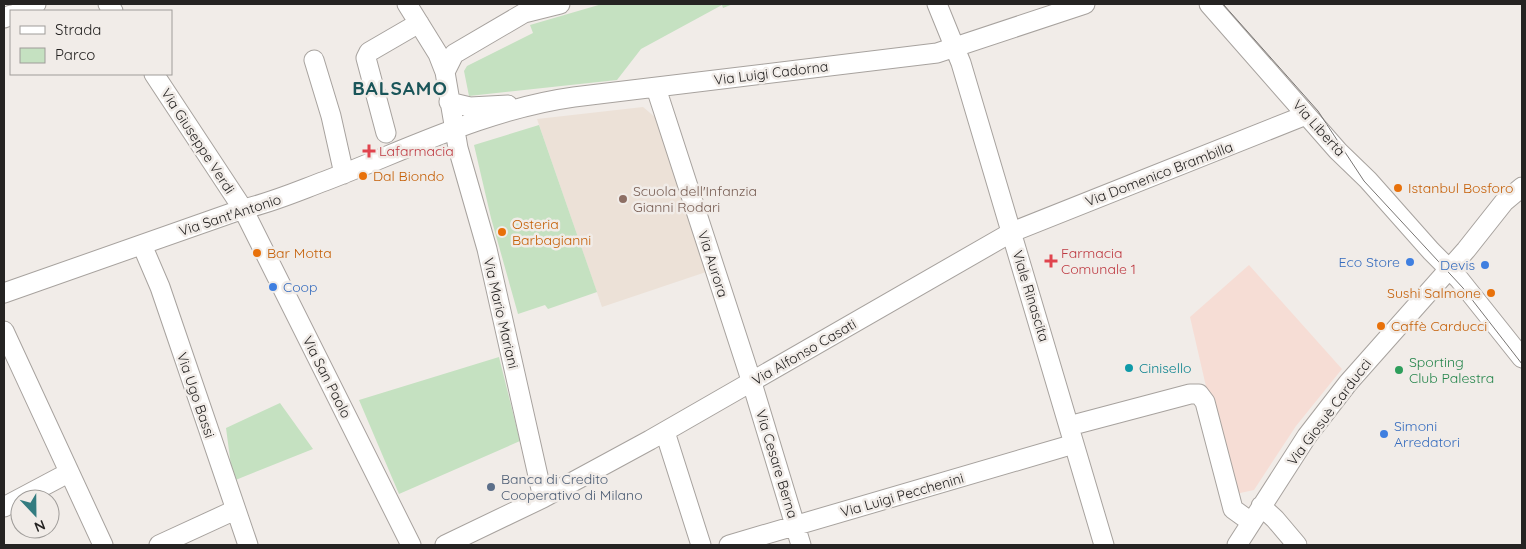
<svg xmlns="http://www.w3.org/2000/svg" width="1526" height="549" font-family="Quicksand,sans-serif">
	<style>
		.industrial { fill: #f6ddd5 }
		.built { fill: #ece1d7 }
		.green { fill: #c5e1c1 }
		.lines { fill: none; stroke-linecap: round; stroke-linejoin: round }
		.minor-casing { stroke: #a7a29e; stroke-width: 21 }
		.minor { stroke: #fff; stroke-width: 19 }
		.tram { stroke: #797674; stroke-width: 1 }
		.health-dot { fill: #e0444e; stroke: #f1ece8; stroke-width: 2 }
		.food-dot { fill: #e8710a; stroke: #f1ece8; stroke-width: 2 }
		.education-dot { fill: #8d6e63; stroke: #f1ece8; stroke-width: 2 }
		.shop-dot { fill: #3f7fe0; stroke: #f1ece8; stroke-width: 2 }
		.culture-dot { fill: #0f9aa8; stroke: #f1ece8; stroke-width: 2 }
		.leisure-dot { fill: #2e9e5b; stroke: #f1ece8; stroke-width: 2 }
		.service-dot { fill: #5c6f8a; stroke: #f1ece8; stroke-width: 2 }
		.labels { text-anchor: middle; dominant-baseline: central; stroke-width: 5; stroke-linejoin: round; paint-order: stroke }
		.street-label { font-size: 14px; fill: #252322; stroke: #f1ece8 }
		.health-label { font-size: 14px; fill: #be3a42; stroke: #f1ece8; text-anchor: start }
		.food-label { font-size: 14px; fill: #c56008; stroke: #f1ece8; text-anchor: start }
		.education-label { font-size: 14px; fill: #785e54; stroke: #f1ece8; text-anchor: start }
		.shop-label { font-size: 14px; fill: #366cbe; stroke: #f1ece8; text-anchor: end }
		.leisure-label { font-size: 14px; fill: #27864d; stroke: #f1ece8; text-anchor: start }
		.culture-label { font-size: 14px; fill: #0d838f; stroke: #f1ece8; text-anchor: start }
		.service-label { font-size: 14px; fill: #4e5e75; stroke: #f1ece8; text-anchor: start }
		.district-label { font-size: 19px; font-weight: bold; letter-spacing: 1px; fill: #1a5559; stroke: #f1ece8 }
	</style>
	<rect width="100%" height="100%" fill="#f1ece8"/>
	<path class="industrial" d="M1249 265 1342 369 1296 426 1254 490 1231 495 1190 317Z"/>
	<path class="built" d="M643 107 656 118 706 272 602 307 537 119Z"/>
	<path class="green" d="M602 4H733L723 8 722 5 641 49 617 80 469 96 464 71 467 66 533 33 530 25Z
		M539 125 597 292 548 309 545 305 518 314 491 218 474 145Z
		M499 357 520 441 399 494 359 400Z
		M280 403 313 449 233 481 226 428Z"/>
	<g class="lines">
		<g class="minor-casing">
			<path id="minor" d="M108 4 113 11
				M407 4 438 54 445 72 458 148 487 249 543 498
				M937 4 961 63 1104 545
				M1209 4 1338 151 1368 180 1431 251 1459 279 1522 358
				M19 11 36 4
				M4 18 11 15
				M314 60 331 116 344 174
				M445 72 454 54 524 13 560 4
				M154 74 243 209 411 545
				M656 88 752 383 801 545
				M449 102 470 107 508 105
				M386 133 366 58 369 52 419 23
				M142 245 160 287 248 545
				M4 293 243 209C271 203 298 191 325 181 406 150 487 109 574 97L937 53 1085 4
				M4 331 103 545
				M1069 426 1190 394H1199L1205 402 1233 509 1251 522
				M665 432 701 545
				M1261 506 1275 519 1297 545
				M4 507 68 473
				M159 545 235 510
				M445 545 543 498 650 440 1012 232 1306 115
				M729 545 1074 444
				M1237 545 1307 436 1348 383 1466 250 1504 202 1522 187"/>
		</g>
		<use href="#minor" class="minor"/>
		<path class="tram" d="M1223 4 1318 111 1364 181 1463 288 1522 364"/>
	</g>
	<g class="health-dot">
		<path d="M366.5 143.5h5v5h5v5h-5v5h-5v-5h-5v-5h5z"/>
		<path d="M1048.5 253.5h5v5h5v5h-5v5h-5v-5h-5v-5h5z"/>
	</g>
	<g class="food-dot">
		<circle cx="363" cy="176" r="5"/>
		<circle cx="1398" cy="188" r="5"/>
		<circle cx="502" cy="232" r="5"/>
		<circle cx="257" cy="253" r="5"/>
		<circle cx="1491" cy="293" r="5"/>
		<circle cx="1381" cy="326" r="5"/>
	</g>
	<circle class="education-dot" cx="623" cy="199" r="5"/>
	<g class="shop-dot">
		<circle cx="1410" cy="262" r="5"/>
		<circle cx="1485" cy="265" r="5"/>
		<circle cx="273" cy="287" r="5"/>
		<circle cx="1384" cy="434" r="5"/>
	</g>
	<circle class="culture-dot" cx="1129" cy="368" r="5"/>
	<circle class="leisure-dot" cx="1399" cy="370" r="5"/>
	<circle class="service-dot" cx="491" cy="487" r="5"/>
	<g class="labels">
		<g class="street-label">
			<text transform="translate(771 73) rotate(-7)">Via Luigi Cadorna</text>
			<text transform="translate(1319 128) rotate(48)">Via Libertà</text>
			<text transform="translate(198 141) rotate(57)">Via Giuseppe Verdi</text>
			<text transform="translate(1159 174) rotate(-21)">Via Domenico Brambilla</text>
			<text transform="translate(230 215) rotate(-18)">Via Sant'Antonio</text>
			<text transform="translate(713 264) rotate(72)">Via Aurora</text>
			<text transform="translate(1031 296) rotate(73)">Viale Rinascita</text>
			<text transform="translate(501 313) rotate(77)">Via Mario Mariani</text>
			<text transform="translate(804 352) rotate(-30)">Via Alfonso Casati</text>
			<text transform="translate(327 377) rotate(63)">Via San Paolo</text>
			<text transform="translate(196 395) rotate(71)">Via Ugo Bassi</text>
			<text transform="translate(1329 412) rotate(-53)">Via Giosuè Carducci</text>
			<text transform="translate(777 464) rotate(73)">Via Cesare Berna</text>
			<text transform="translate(902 495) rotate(-16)">Via Luigi Pecchenini</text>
		</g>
		<g class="health-label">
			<text x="379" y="151">Lafarmacia</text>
			<text x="1061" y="253">Farmacia<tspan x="1061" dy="16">Comunale 1</tspan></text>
		</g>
		<g class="food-label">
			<text x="373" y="176">Dal Biondo</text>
			<text x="1408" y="188">Istanbul Bosforo</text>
			<text x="512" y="224">Osteria<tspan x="512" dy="16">Barbagianni</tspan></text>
			<text x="267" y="253">Bar Motta</text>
			<text x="1481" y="293" text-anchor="end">Sushi Salmone</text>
			<text x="1391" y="326">Caffè Carducci</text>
		</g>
		<g class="education-label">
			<text x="633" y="191">Scuola dell'Infanzia<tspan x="633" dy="16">Gianni Rodari</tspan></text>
		</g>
		<g class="shop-label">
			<text x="1400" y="262">Eco Store</text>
			<text x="1475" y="265">Devis</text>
			<text x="283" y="287" text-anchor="start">Coop</text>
			<text x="1394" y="426" text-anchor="start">Simoni<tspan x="1394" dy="16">Arredatori</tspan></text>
		</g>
		<g class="leisure-label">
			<text x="1409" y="362">Sporting<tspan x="1409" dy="16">Club Palestra</tspan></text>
		</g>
		<g class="culture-label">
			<text x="1139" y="368">Cinisello</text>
		</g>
		<g class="service-label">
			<text x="501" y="479">Banca di Credito<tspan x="501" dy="16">Cooperativo di Milano</tspan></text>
		</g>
		<g class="district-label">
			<text x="400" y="88">BALSAMO</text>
		</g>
	</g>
	<rect width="1526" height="549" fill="none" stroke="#252322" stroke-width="10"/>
	<rect x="10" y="10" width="162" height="65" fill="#f1ece8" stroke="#9f9c99"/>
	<rect x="20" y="26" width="25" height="8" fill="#ffffff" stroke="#9f9c99"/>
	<text x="55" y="35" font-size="15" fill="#252322">Strada</text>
	<rect x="20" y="48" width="25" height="15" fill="#c5e1c1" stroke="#9f9c99"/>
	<text x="55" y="60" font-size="15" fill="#252322">Parco</text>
	<g transform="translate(35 514) rotate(158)"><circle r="24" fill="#f1ece8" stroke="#9f9c99"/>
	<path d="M0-4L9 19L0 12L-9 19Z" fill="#337c80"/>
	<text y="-8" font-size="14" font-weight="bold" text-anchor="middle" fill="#252322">N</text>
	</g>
</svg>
